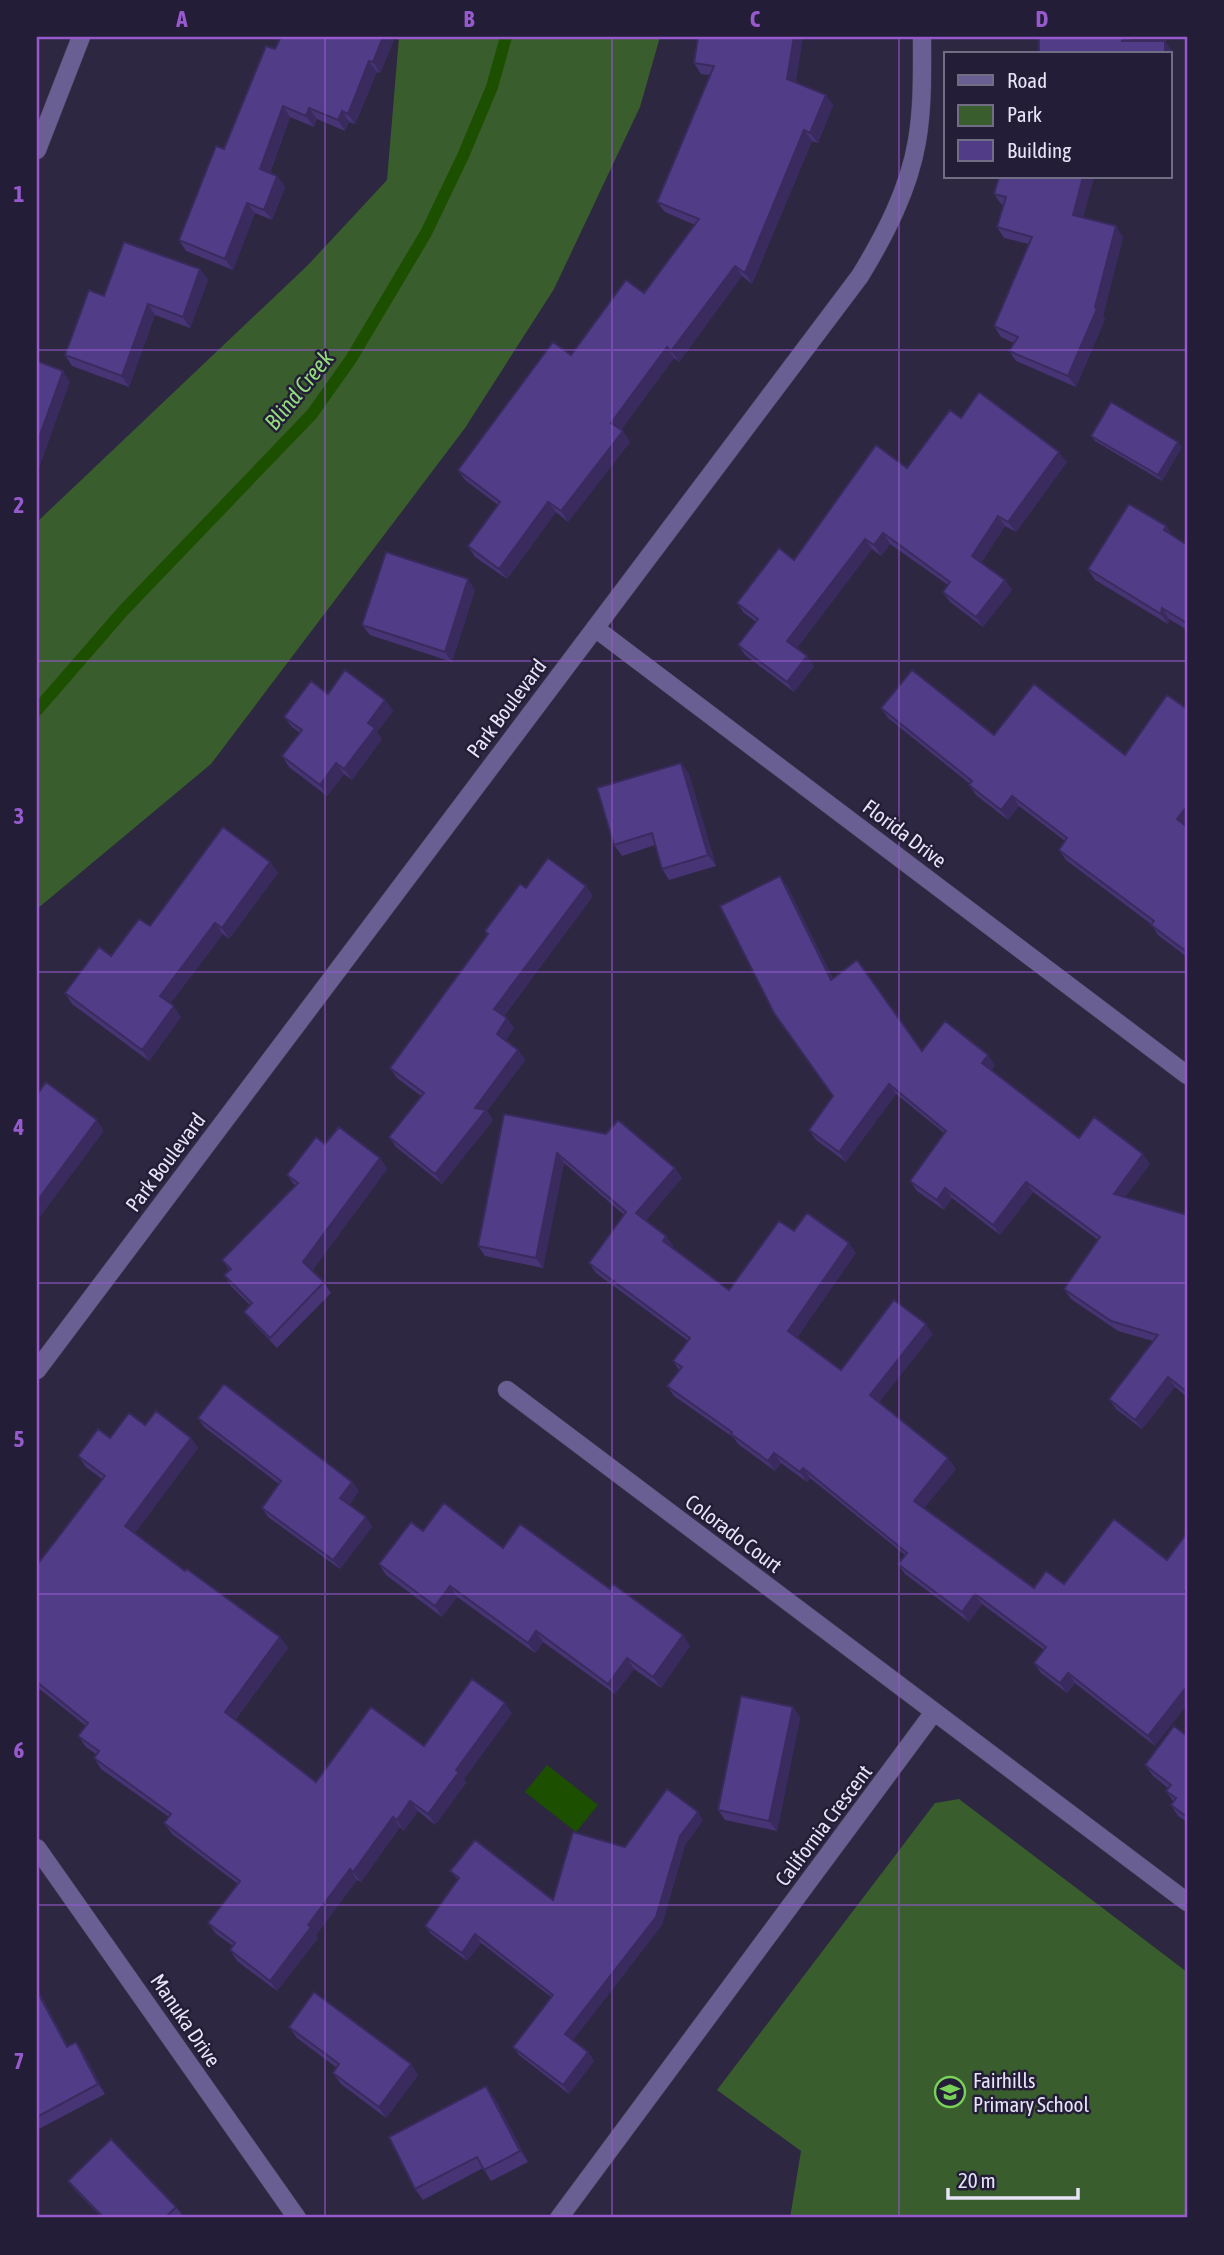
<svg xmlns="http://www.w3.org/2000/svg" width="1224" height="2255" font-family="'Asap Condensed',sans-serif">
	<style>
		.green { fill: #395d2c }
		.water { fill: #1c5000 }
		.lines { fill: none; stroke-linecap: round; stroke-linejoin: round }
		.stream { stroke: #1c5000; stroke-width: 12 }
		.minor-casing { stroke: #4b455f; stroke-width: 19 }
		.minor { stroke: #695f92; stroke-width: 18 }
		.wall { fill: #463474 }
		.shaded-wall { fill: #392b5e }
		.building { fill: #513d87; stroke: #392b5e; stroke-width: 2 }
		.grid { fill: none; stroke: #965acd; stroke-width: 2; stroke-opacity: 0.55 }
		.labels { text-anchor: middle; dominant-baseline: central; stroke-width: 5; stroke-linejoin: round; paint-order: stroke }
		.street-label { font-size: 21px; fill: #e7e4f7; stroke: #231d37 }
		.poi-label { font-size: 21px; fill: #e7e4f7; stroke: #231d37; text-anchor: start }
		.water-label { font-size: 23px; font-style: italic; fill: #94dd7c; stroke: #231d37 }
		.neatline { fill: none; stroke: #965acd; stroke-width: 2.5 }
		.grid-label { font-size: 23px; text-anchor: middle; font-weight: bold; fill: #965acd }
	</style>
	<rect width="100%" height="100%" fill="#2d2742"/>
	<path class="green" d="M399 37H660L640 107 554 289 465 428 211 764 37 909V522L308 265 387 180Z
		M959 1799 1187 1972V2218H790L801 2151 717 2090 935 1803Z"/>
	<path class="water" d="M547 1765 598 1805 576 1832 525 1792Z"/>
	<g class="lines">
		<path class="stream" d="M37 710 123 611 312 414 351 359 426 233 463 156 492 87 506 37"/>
		<g class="minor-casing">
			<path id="minor" d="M37 150 81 37
				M595 628 1187 1075
				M37 1370 860 276C885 235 909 189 917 141 923 106 922 71 922 37
				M507 1390 1187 1902
				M37 1848 297 2218
				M559 2218 934 1712"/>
		</g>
		<use href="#minor" class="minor"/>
	</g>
	<path class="wall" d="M394 40 380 73 377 72 355 124 349 122 345 131 317 119 314 127 290 117 270 173 277 176 285 187 272 220 255 213 233 270 186 251 179 240 224 149 275 49Z
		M694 63 796 82 826 95 833 105 818 143 812 141 752 284 742 276 679 362 674 358 621 430 630 442 568 522 556 512 507 579 475 557 468 546 498 505 465 480 458 470 571 355 644 293 695 225 665 212 657 202 710 75 701 74Z
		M999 177H1094L1083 217 1123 237 1103 316 1105 319 1076 387 1016 361 1009 351 1014 343 1001 337 994 326 1029 244 1004 238 997 227 1003 205 1001 204 994 194Z
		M200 269 208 280 190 328 155 315 129 387 72 366 65 355 104 296Z
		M961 418 1067 462 1016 532 1005 526 981 563 1005 580 1012 590 983 627 950 602 943 592 948 585 890 544 881 556 872 549 797 648 814 666 794 692 745 655 738 645 756 622 744 613 737 603 794 560 907 468Z
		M1091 436 1182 447 1162 481 1095 441Z
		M1166 526 1173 536 1187 545V630L1169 619 1168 624 1095 580 1088 569Z
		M475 590 452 662 370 635 362 625Z
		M328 694 385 700 393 711 377 732 382 739 352 780 344 774 327 796 289 767 282 756 300 733 292 727 284 717Z
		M881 708 994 735 1125 755 1187 709V825L1186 826 1187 827V957L1158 935 1151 924 1066 860 1059 850 1065 841 1019 806 1008 820 976 795 969 785 970 784 888 718Z
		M681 763 689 774 716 866 669 880 662 869 655 845 622 856 614 845Z
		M270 862 278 873 229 939 223 934 170 1004 181 1017 149 1061 72 1004 65 993 111 956Z
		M586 886 593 896 504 1016 507 1018 514 1028 506 1040 518 1050 525 1060 487 1111 493 1120 442 1184 396 1147 389 1137 421 1096 397 1078 390 1068 487 935 485 931 526 888Z
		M787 886 833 979 922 1051 995 1065 991 1070 1079 1138 1150 1164 1125 1197 1187 1215V1397L1175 1387 1142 1429 1116 1409 1109 1399 1153 1341 1118 1331 1071 1299 1064 1289 1098 1240 1033 1192 1000 1235 952 1198 944 1210 917 1191 910 1181 944 1133 896 1094 846 1162 816 1140 809 1130 833 1096Z
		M504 1114 682 1178 646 1220 666 1236 673 1246 672 1248 729 1290 794 1231 856 1253 797 1337 841 1370 933 1334 879 1402 956 1469 924 1508 1034 1588 1046 1571 1155 1746 1075 1683 1067 1693 1041 1673 1034 1663 1044 1650 982 1604 969 1622 905 1574 898 1564 905 1555 810 1478 807 1482 781 1463 775 1471 738 1444 734 1438 674 1396 667 1386 679 1370 673 1361 688 1341 596 1273 589 1263 624 1215 564 1163 543 1268 485 1256 478 1246Z
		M325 1144 380 1158 387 1169 312 1271 324 1282 331 1293 277 1348 252 1322 244 1312 250 1305 231 1286 224 1275 229 1270 222 1260 295 1186 287 1175Z
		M198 1418 352 1482 359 1491 349 1505 366 1517 372 1527 340 1569 268 1517 262 1508 279 1484 204 1427Z
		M145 1425 191 1438 198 1448 135 1533 185 1571 280 1637 288 1648 235 1720 316 1782 424 1746 512 1713 464 1779 466 1783 435 1825 418 1811 404 1831 400 1827 361 1882 357 1880 316 1935 318 1938 277 1991 237 1961 230 1950 233 1946 216 1934 208 1923 238 1884 172 1834 164 1823 169 1817 101 1769 94 1758 97 1755 86 1747 78 1736 86 1726 37 1687V1565L102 1479 86 1467 78 1456 110 1438Z
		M423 1531 503 1548 610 1589 683 1635 690 1646 661 1688 634 1669 615 1694 543 1642 535 1653 457 1597 442 1617 386 1575 379 1564Z
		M793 1707 800 1718 777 1831 725 1820 718 1810Z
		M1187 1736V1822L1178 1816 1171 1805 1173 1801 1166 1791 1168 1788 1153 1776 1145 1765Z
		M703 1820 685 1845 662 1925 573 2040 588 2052 594 2061 569 2094 519 2055 513 2047 551 1997 481 1943 467 1961 431 1934 425 1926 458 1880 450 1871 553 1900 625 1847Z
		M37 1988 68 2047 76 2042 83 2052 105 2094 37 2130Z
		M289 2027 418 2075 386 2118 341 2084 333 2073 337 2068 297 2038Z
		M494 2097 528 2162 491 2181 483 2168 423 2200 415 2189Z
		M68 2181 176 2207 184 2217 182 2218H102L76 2191Z"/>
	<path class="shaded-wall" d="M383 37H391L394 40 380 73 373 62Z
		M794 37H803L795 89 787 79Z
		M1123 37H1130V52L1122 41Z
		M1165 41 1173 52 1172 133 1170 129V54H1165Z
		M369 61 377 72 355 124 348 114Z
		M826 95 833 105 818 143 810 133Z
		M283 106 290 117 267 180 260 169Z
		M309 108 317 119 314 127 306 116Z
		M342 111 349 122 345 131 338 120Z
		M804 130 812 141 752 284 745 273Z
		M277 176 285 187 272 220 264 210Z
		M1083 177H1094L1081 225 1073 215Z
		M247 203 255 213 233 270 225 259Z
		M1116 226 1123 237 1103 316 1105 319 1076 387 1068 376 1095 307Z
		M735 266 742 276 679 362 671 351Z
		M200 269 208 280 190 328 183 317Z
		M148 304 155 315 129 387 122 376Z
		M667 347 674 358 619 433 611 423Z
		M63 371 70 382 37 474V443Z
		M623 431 630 442 568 522 561 511Z
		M1178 442 1182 447 1162 481 1158 475Z
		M1059 452 1067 462 1016 532 1008 522Z
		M548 502 556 512 507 579 499 569Z
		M998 516 1005 526 979 566 972 556Z
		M1166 526 1173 537 1164 530Z
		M883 533 890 544 881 556 874 545Z
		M865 539 872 549 795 651 787 641Z
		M468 579 475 590 452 662 445 652Z
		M1005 580 1012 590 983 627 976 617Z
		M1162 608 1169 619 1168 624 1161 614Z
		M807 656 814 666 794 692 787 682Z
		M385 700 393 711 377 732 382 739 352 780 344 769 368 723Z
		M336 763 344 774 327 796 320 785Z
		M681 763 689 774 716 866 708 855Z
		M1012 796 1019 806 1008 820 1001 810Z
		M1187 806V825L1184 829 1177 819Z
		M270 862 278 873 229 939 222 928Z
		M780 876 787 886 838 990 831 980Z
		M586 886 593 896 501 1019 494 1009Z
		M215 923 223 934 168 1007 160 996Z
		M174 1006 181 1017 149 1061 142 1050Z
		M507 1018 514 1028 504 1044 497 1034Z
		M518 1050 525 1060 487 1111 493 1120 442 1184 435 1174 475 1108Z
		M988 1055 995 1065 989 1073 982 1063Z
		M889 1084 896 1094 846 1162 839 1152Z
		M97 1120 104 1131 37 1221V1201Z
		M557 1153 564 1163 543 1268 536 1258Z
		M1143 1154 1150 1164 1121 1203 1114 1194Z
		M380 1158 387 1169 311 1272 303 1262Z
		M675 1168 682 1178 643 1223 636 1213Z
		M1026 1182 1033 1192 1000 1235 993 1225Z
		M945 1188 952 1198 944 1210 937 1200Z
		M666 1236 673 1246 670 1251 663 1241Z
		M849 1243 856 1253 795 1341 788 1331Z
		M926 1324 933 1334 877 1405 870 1395Z
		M1168 1377 1175 1387 1142 1429 1135 1420Z
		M191 1438 198 1448 133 1536 125 1526Z
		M774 1453 781 1463 775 1471 768 1461Z
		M948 1458 956 1469 921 1511 914 1501Z
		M803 1468 810 1478 807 1482 800 1472Z
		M352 1482 359 1491 347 1508 340 1498Z
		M366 1517 372 1527 340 1569 333 1560Z
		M450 1586 457 1597 442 1617 435 1606Z
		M975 1594 982 1604 969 1622 962 1612Z
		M536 1631 543 1642 535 1653 528 1643Z
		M683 1635 690 1646 661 1688 653 1677Z
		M280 1637 288 1648 232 1723 225 1712Z
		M627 1658 634 1669 615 1694 608 1684Z
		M1068 1673 1075 1683 1067 1693 1060 1683Z
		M1187 1686V1705L1155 1746 1148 1736Z
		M505 1703 512 1713 464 1779 466 1783 435 1825 428 1814 456 1770Z
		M793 1707 800 1718 777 1831 769 1821Z
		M410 1801 418 1811 404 1831 397 1820Z
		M698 1812 703 1820 685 1845 662 1925 571 2043 565 2034 680 1836Z
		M393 1817 400 1827 361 1882 353 1872Z
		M350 1869 357 1880 316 1935 318 1938 277 1991 270 1981 308 1925Z
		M475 1934 481 1943 467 1961 462 1953Z
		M37 1988 74 2057 67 2047 37 1991Z
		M76 2042 83 2052 105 2094 98 2084Z
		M588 2052 594 2061 569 2094 563 2085Z
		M411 2064 418 2075 386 2118 379 2107Z
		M486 2086 494 2097 528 2162 520 2151Z"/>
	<path class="building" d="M281 37H383L373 62 369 61 348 114 342 111 338 120 309 108 306 116 283 106 260 169 277 176 264 210 247 203 225 259 179 240 216 146 224 149 266 46 275 49Z
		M698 37H794L787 79 826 95 810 133 804 130 745 273 735 266 671 351 667 347 611 423 623 431 561 511 548 502 499 569 468 546 500 502 458 470 553 342 571 355 626 280 644 293 699 219 657 202 714 66 694 63Z
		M1039 37H1123L1122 41H1165V54H1039Z
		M999 177H1083L1073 215 1116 226 1095 307 1097 309 1068 376 1009 351 1018 337 994 326 1032 237 997 227 1006 197 994 194Z
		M124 242 200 269 183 317 148 304 122 376 65 355 89 290 104 296Z
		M37 361 63 371 37 443Z
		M979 392 1059 452 1008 522 998 516 972 556 1005 580 976 617 943 592 950 582 883 533 874 545 865 539 787 641 807 656 787 682 738 645 758 619 737 603 779 548 794 560 876 445 907 468 950 410 961 418Z
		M1111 402 1178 442 1158 475 1091 436Z
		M1129 504 1166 526 1164 530 1187 545V623L1162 608 1161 614 1088 569Z
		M386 552 468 579 445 652 362 625Z
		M345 670 385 700 368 723 375 728 344 769 336 763 320 785 282 756 302 730 284 717 311 681 328 694Z
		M912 670 994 735 1034 684 1125 755 1167 695 1187 709V806L1177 819 1187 827V952L1151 925 1154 921 1059 850 1067 838 1012 796 1001 810 969 785 972 781 881 708Z
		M681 763 708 855 662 869 652 833 614 845 597 788Z
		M223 827 270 862 222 928 215 923 160 996 174 1006 142 1050 65 993 99 947 111 956 139 919 150 926Z
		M548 858 586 886 494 1009 507 1018 497 1034 518 1050 475 1108 486 1110 435 1174 389 1137 424 1093 390 1068 488 934 485 931 520 884 526 888Z
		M780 876 831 980 857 960 922 1051 945 1021 988 1055 982 1063 1079 1138 1094 1117 1143 1154 1114 1194 1187 1215V1392L1168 1377 1135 1420 1109 1399 1158 1335 1111 1321 1064 1289 1100 1237 1026 1182 993 1225 945 1188 937 1200 910 1181 946 1131 889 1084 839 1152 809 1130 833 1096 774 1013 720 906Z
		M46 1082 97 1120 37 1201V1095Z
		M504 1114 606 1134 618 1120 675 1168 636 1213 666 1236 663 1241 729 1290 779 1221 794 1231 807 1213 849 1243 788 1331 841 1370 894 1300 926 1324 870 1395 948 1458 914 1501 1034 1588 1046 1571 1064 1584 1114 1519 1167 1560 1187 1533V1588L1185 1591 1187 1593V1686L1148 1736 1068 1673 1060 1683 1034 1663 1046 1647 975 1594 962 1612 898 1564 907 1553 803 1468 800 1472 774 1453 768 1461 731 1434 732 1432 667 1386 682 1367 673 1361 690 1338 589 1263 626 1212 557 1153 536 1258 478 1246Z
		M339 1127 380 1158 303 1262 324 1282 270 1338 244 1312 252 1303 224 1275 231 1269 222 1260 298 1183 287 1175 316 1137 325 1144Z
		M224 1384 352 1482 340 1498 366 1517 333 1560 262 1508 281 1481 198 1418Z
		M156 1411 191 1438 125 1526 185 1571 187 1569 280 1637 225 1712 316 1782 371 1707 424 1746 472 1679 505 1703 456 1770 459 1772 428 1814 410 1801 397 1820 393 1817 353 1872 350 1869 308 1925 311 1927 270 1981 230 1950 235 1943 208 1923 240 1881 164 1823 171 1814 94 1758 99 1751 78 1736 88 1723 37 1682V1565L105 1476 78 1456 98 1429 110 1438 129 1413 145 1425Z
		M444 1503 503 1548 520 1524 610 1589 613 1584 683 1635 653 1677 627 1658 608 1684 536 1631 528 1643 450 1586 435 1606 379 1564 411 1522 423 1531Z
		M741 1696 793 1707 769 1821 718 1810Z
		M1174 1726 1187 1736V1817L1171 1805 1176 1798 1166 1791 1171 1785 1145 1765Z
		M667 1789 698 1812 680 1836 656 1917 565 2034 588 2052 563 2085 513 2047 553 1995 475 1934 462 1953 425 1926 459 1878 450 1871 475 1840 553 1900 573 1832 625 1847Z
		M37 1991 67 2047 76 2042 98 2084 37 2117Z
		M314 1992 411 2064 379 2107 333 2073 339 2064 289 2027Z
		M486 2086 520 2151 484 2170 477 2157 415 2189 389 2137Z
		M111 2139 176 2207 165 2218H104L68 2181Z"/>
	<path class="grid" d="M325 37V2218M612 37V2218M899 37V2218M37 350H1187M37 661H1187M37 972H1187M37 1283H1187M37 1594H1187M37 1905H1187"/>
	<defs>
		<g id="school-ring" transform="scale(1.575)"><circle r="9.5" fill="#231d37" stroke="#79d158" stroke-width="1.5"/><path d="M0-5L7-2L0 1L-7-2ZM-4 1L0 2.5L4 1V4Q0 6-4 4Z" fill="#79d158"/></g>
	</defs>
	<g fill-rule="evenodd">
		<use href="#school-ring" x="950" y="2092"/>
	</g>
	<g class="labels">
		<g class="street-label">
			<text transform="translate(506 708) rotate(-53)">Park Boulevard</text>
			<text transform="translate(905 833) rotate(37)">Florida Drive</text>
			<text transform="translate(165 1162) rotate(-53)">Park Boulevard</text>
			<text transform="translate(734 1533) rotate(37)">Colorado Court</text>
			<text transform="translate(823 1825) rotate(-53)">California Crescent</text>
			<text transform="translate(186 2020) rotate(56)">Manuka Drive</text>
		</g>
		<g class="poi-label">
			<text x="973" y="2080">Fairhills<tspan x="973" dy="24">Primary School</tspan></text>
		</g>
		<g class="water-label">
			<text transform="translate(299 390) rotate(-51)">Blind Creek</text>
		</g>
	</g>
	<rect width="1224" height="2255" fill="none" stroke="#231d37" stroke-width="77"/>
	<rect x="944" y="52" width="228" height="126" fill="#231d37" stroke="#716d84" stroke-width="2"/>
	<rect x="958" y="75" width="35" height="10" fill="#695f92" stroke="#716d84" stroke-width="2"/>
	<text x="1007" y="88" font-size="21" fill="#e7e4f7">Road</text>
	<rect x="958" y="105" width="35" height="21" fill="#395d2c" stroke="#716d84" stroke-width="2"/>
	<text x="1007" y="122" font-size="21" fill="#e7e4f7">Park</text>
	<rect x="958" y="140" width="35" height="21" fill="#513d87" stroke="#716d84" stroke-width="2"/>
	<text x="1007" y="158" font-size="21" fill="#e7e4f7">Building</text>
	<path d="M948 2188v10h130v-10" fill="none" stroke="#e7e4f7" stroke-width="3.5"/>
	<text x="958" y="2188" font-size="21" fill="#e7e4f7" stroke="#231d37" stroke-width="5" paint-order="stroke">20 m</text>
	<rect x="38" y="38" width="1148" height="2178" class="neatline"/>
	<g class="grid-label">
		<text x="182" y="27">A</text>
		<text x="469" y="27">B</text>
		<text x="755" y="27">C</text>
		<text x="1042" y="27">D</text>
		<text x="19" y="202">1</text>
		<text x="19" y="513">2</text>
		<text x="19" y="824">3</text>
		<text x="19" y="1135">4</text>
		<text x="19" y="1447">5</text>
		<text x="19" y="1758">6</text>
		<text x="19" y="2069">7</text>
	</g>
</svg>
